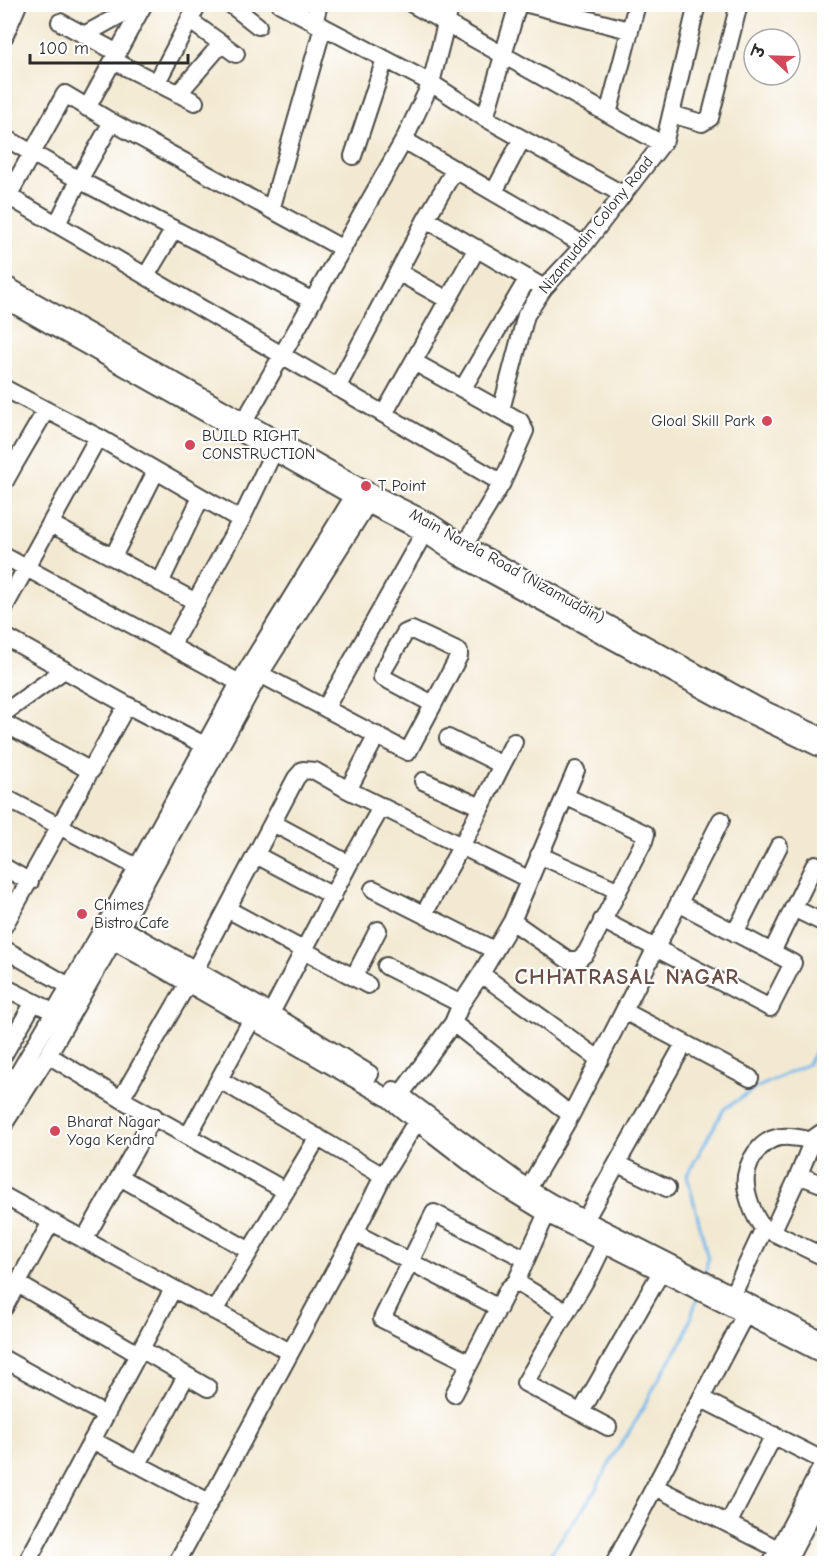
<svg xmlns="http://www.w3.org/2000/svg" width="829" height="1568" font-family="'Comic Neue','Playpen Sans Deva',sans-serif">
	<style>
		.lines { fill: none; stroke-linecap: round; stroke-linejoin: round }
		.stream { stroke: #75baeb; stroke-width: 3 }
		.minor-casing { stroke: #494844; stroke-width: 20 }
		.minor { stroke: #fff; stroke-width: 16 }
		.poi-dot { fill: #d1495b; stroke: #fff; stroke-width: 2 }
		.labels { text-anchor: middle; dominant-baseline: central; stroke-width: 4.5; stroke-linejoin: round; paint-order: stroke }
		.street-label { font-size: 16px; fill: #2b2b2b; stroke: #fff }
		.poi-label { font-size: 16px; fill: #2b2b2b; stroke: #fff; text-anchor: start }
		.district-label { font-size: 22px; font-weight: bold; letter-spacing: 1.5px; fill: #6a4d44; stroke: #fff }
	</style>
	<rect width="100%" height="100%" fill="#fff"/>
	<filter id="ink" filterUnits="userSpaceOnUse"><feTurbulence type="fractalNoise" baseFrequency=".0167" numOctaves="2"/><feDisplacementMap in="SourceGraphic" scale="12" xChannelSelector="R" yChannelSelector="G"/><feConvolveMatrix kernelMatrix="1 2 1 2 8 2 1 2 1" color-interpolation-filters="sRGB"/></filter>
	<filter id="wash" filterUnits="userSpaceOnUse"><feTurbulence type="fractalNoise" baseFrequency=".008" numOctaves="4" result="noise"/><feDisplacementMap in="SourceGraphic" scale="24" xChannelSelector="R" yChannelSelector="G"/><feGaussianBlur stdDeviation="1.35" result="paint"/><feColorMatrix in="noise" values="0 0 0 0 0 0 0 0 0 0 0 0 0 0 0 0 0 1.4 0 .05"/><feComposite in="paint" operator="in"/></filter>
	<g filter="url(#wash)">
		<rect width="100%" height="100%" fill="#f3e9d2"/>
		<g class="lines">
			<path class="stream" d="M705 1273 708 1258 687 1175 724 1109 756 1088 808 1064 824 1035
				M543 1564 592 1496 615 1453 639 1416 658 1380 684 1338 698 1296"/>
		</g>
	</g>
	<g filter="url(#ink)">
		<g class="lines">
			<g class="minor-casing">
				<path id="minor" d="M230 4 258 26
					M280 4 431 83 485 118 622 194
					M412 4 662 144
					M528 4 629 30
					M189 20 236 54
					M60 22 118 53
					M314 23 319 4
					M84 35 140 4
					M4 37 17 7
					M114 61 195 102
					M157 82 198 4
					M178 94 222 43
					M87 108 144 4
					M608 114 637 4
					M671 114 702 123 710 118 739 4
					M485 118 518 4
					M4 137 79 180 313 301
					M404 140 584 245
					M353 156 385 59
					M494 192 522 139
					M271 210 323 27
					M426 219 544 288
					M57 224 79 180 112 122
					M343 249 112 122 65 94 8 196 502 483
					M398 272 448 300
					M146 276 174 229
					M4 284 360 487 430 522 465 545 761 708 824 737
					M4 299 352 496 424 533 458 556 738 709 824 750
					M414 362 520 421 525 431 502 483 459 554
					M4 388 98 437 241 520
					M337 388 426 219 455 169
					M463 388 528 278
					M501 410 526 315 544 288 584 245 665 140 697 4
					M384 414 477 248
					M240 429 404 140 431 83 451 4
					M14 465 46 410
					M4 483 14 465 5 460
					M51 524 196 602
					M4 556 249 688
					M113 557 156 471
					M160 583 201 497
					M4 608 98 437
					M4 636 127 705 212 749
					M171 646 241 520 274 451
					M260 674 408 752 459 656V652L412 630 405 633 383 671 382 677 433 704
					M326 707 424 533
					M4 713 64 670
					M4 723 91 771
					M502 765 514 742
					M423 781 481 807
					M348 790 377 735
					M4 797 137 867
					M273 823 349 864
					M256 855 333 896
					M539 855 617 890
					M4 867 30 882
					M373 889 494 950
					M793 908 824 923
					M227 909 368 985
					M424 914 462 845 502 765 448 738
					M108 920 264 1009 370 1074
					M602 920 770 1008 793 963 680 904
					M512 921 568 960H578L586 953 644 841 646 834 565 796
					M4 926 127 705
					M100 933 388 1098 416 1121 495 1182 547 1214 824 1355
					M735 933 779 846
					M4 949 69 986
					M772 952 815 864
					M386 966 461 1004
					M481 974 600 1060
					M354 977 378 930
					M4 987 44 1007
					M624 1011 750 1078
					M271 1013 349 864 382 806
					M453 1023 571 1115
					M4 1054 34 1002
					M48 1055 121 1099 286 1191
					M220 1080 383 1176
					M394 1090 528 1189 552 1203 824 1341
					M4 1098 108 920 239 683 358 489
					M121 1099 188 983 296 778 303 770 315 771 348 790 528 879
					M395 1102 453 1023 461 1004 481 974 512 921 576 770
					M4 1124 48 1055 113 941 260 674 373 495
					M188 1136 252 1019
					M811 1140 821 1133H824
					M618 1164 667 1188
					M120 1177 250 1251
					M797 1179 812 1142C806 1138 798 1138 790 1137 766 1134 750 1154 746 1176 744 1191 754 1219 764 1228L824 1257
					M528 1189 571 1115 721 820
					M4 1196 290 1352
					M579 1231 684 1044
					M772 1232 797 1179 806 1178 824 1185
					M355 1233 499 1308
					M84 1240 154 1116
					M604 1244 591 1271 525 1383 608 1427
					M516 1282 566 1312
					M18 1284 138 1354
					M733 1294 764 1228
					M4 1308 51 1222
					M214 1311 318 1137
					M141 1349 208 1388
					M4 1359 105 1415
					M470 1363 382 1319 434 1213 526 1259
					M454 1394 508 1289 516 1282 550 1206
					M702 1399 824 1461
					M581 1412 661 1272
					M92 1440 209 1502
					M138 1464 186 1376
					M655 1487 790 1555
					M728 1524 774 1435
					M26 1564 173 1289
					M176 1564 355 1233 383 1176 421 1114
					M614 1564 749 1307
					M771 1564 824 1462
					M786 1564 824 1491"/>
			</g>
			<use href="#minor" class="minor"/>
		</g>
	</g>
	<g class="poi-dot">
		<circle cx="767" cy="421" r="6"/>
		<circle cx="190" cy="445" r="6"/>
		<circle cx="366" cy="486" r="6"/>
		<circle cx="82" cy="914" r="6"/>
		<circle cx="55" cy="1131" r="6"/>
	</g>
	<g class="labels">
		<g class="street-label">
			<text transform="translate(596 225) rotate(-51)">Nizamuddin Colony Road</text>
			<text transform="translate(507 566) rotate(29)">Main Narela Road (Nizamuddin)</text>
		</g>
		<g class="poi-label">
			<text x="755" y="421" text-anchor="end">Gloal Skill Park</text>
			<text x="202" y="436">BUILD RIGHT<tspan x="202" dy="18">CONSTRUCTION</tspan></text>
			<text x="378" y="486">T Point</text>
			<text x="94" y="905">Chimes<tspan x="94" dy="18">Bistro Cafe</tspan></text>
			<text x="67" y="1122">Bharat Nagar<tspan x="67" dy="18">Yoga Kendra</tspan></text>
		</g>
		<g class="district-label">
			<text x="627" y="977">CHHATRASAL NAGAR</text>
		</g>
	</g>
	<rect width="829" height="1568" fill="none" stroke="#fff" stroke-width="24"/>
	<g transform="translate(772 57) rotate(292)"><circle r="28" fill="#ffffff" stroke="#aaaaaa" stroke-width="1.5"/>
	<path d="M0-4.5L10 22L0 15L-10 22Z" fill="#d1495b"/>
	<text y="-9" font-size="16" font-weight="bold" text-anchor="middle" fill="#2b2b2b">उ</text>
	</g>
	<path d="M30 54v9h158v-9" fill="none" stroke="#2b2b2b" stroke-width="3"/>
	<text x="39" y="54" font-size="18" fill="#2b2b2b" stroke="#ffffff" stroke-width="4.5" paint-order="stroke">100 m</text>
</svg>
